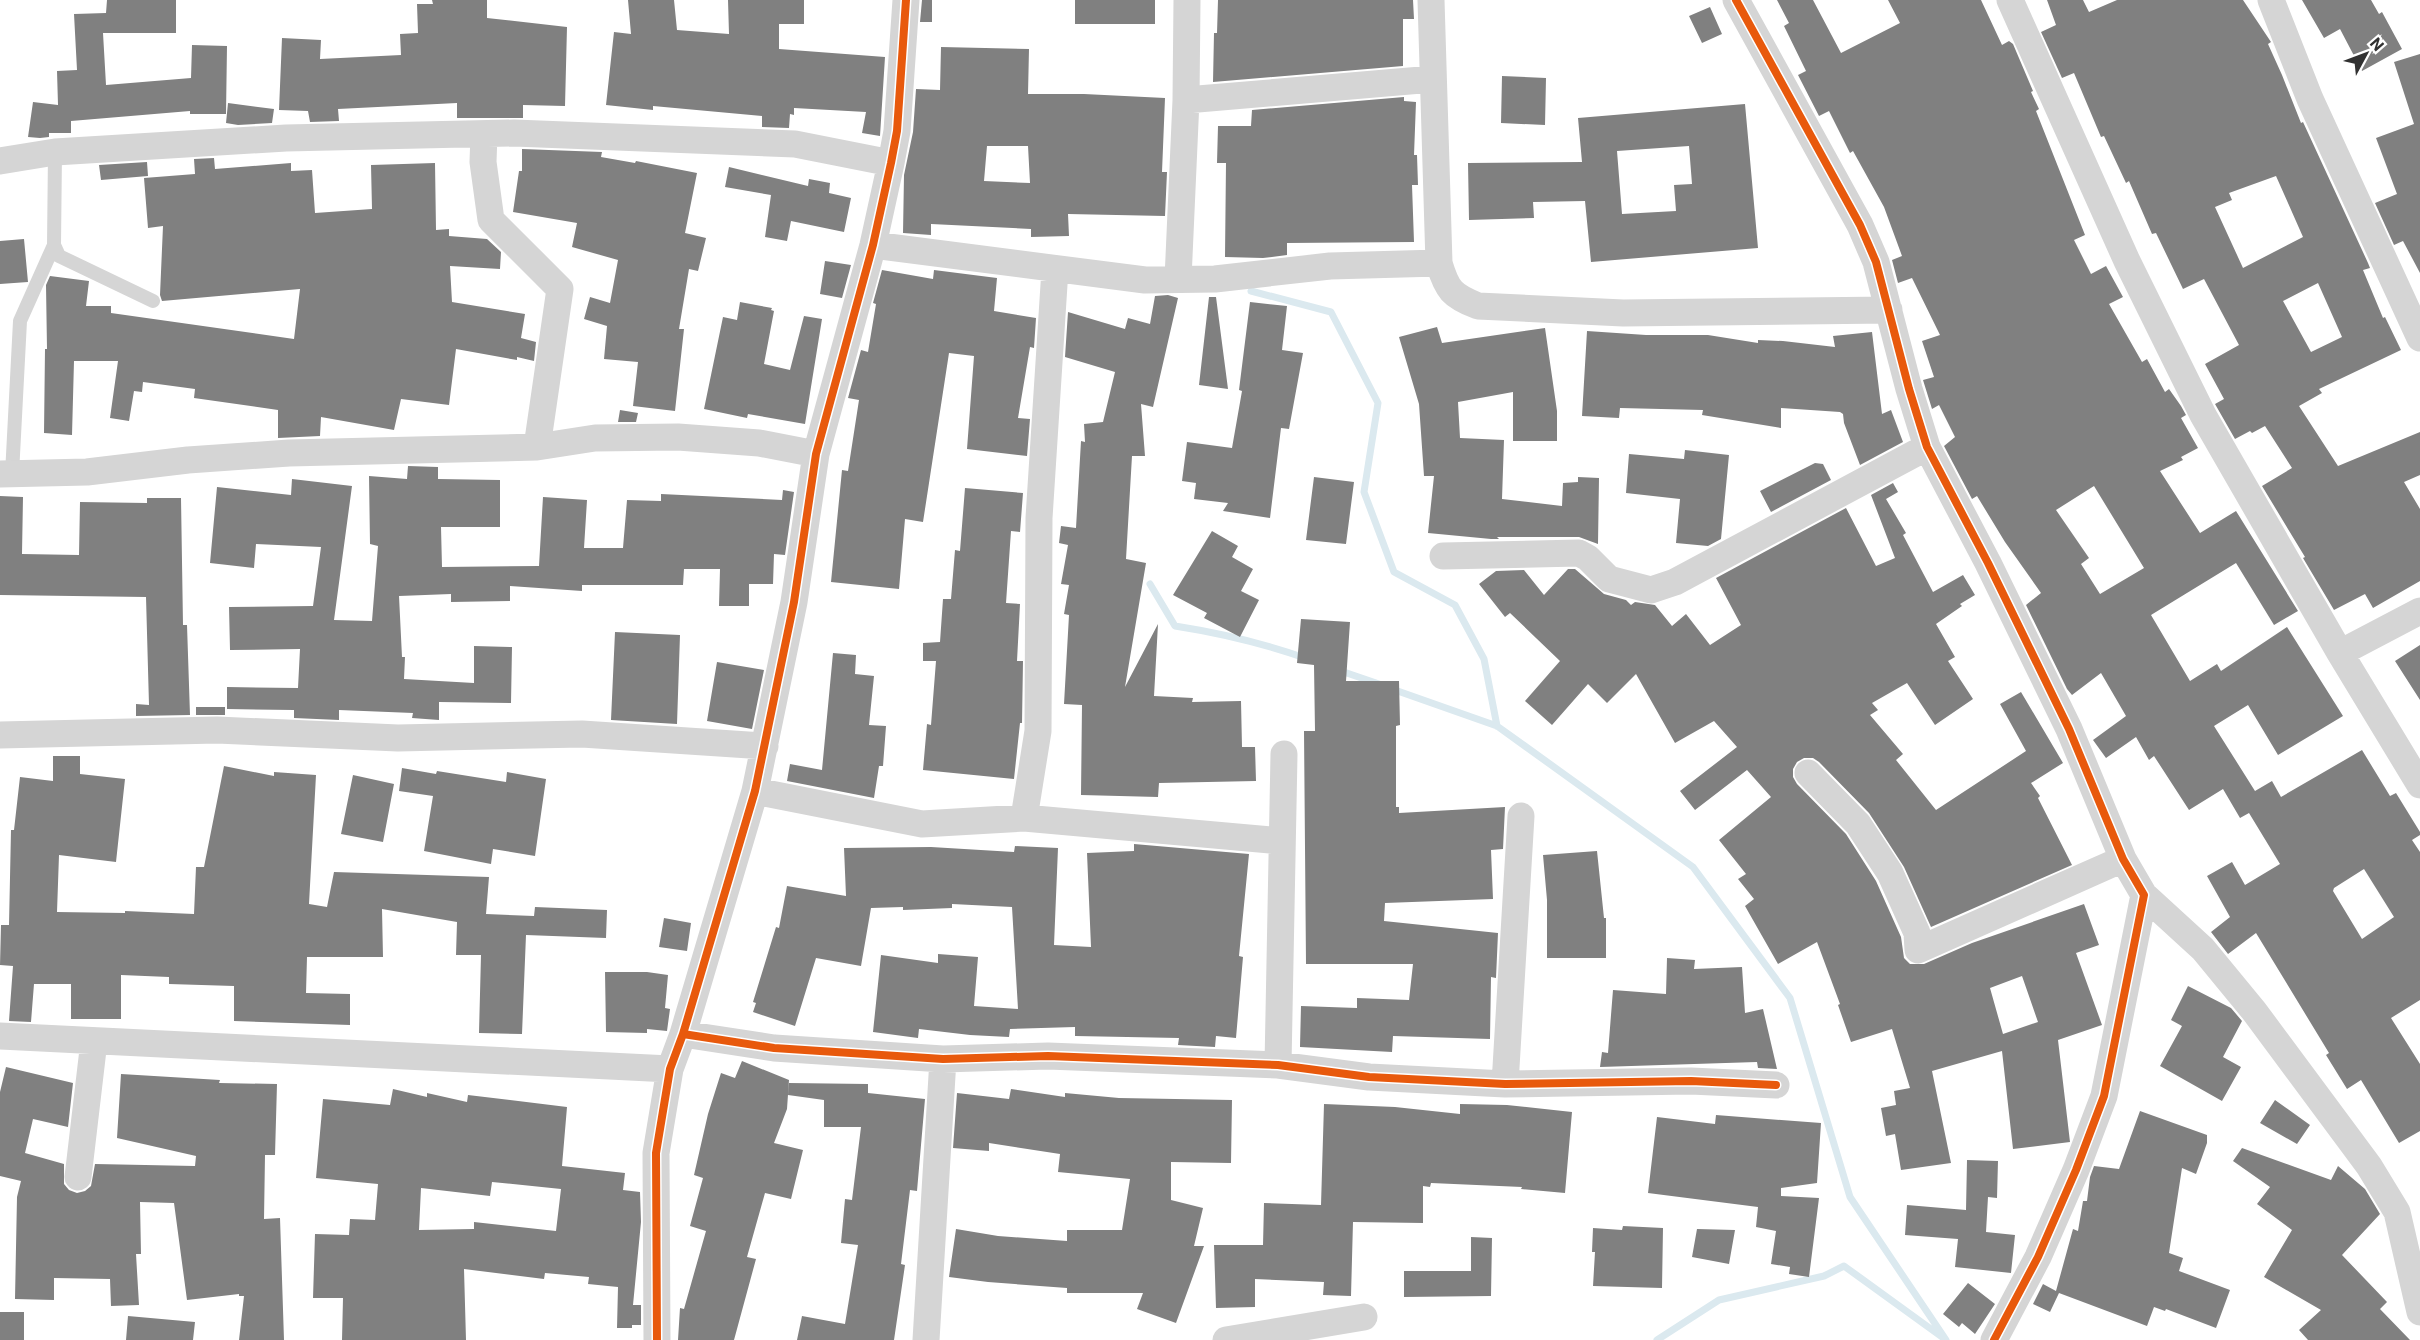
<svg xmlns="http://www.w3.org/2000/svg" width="2420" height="1340" font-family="Roboto,sans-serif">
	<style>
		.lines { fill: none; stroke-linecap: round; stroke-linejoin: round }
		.stream { stroke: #dbe9ef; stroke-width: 7 }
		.building { fill: #808080; fill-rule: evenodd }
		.lane { stroke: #d5d5d5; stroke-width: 14 }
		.street { stroke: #d5d5d5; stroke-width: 27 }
		.cycleway-casing { stroke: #fff; stroke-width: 11 }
		.cycleway { stroke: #e8590c; stroke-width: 8 }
	</style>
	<rect width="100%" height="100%" fill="#fff"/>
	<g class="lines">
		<path class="stream" d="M1251 291 1331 312 1378 403 1364 492 1394 572 1455 605 1484 659 1497 726
			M1150 584 1175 626C1220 633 1262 643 1305 658
			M1338 670 1379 684
			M1392 689 1497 726 1693 867 1790 998 1850 1197 1946 1340
			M1657 1340 1719 1300 1824 1276 1844 1266 1942 1337"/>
	</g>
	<path class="building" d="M107 0H176V33H103L106 85 191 78 192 45 227 46 226 114H190V111L71 121V133H49V137L40 138 28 137 33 102 58 105 57 71 77 70 74 14 106 13Z
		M432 0H487V18L567 27 565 106 523 105V118H457V103L338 109 339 121 310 122 308 111 279 110 282 38 321 40 320 59 401 55 400 34 418 33 417 4H433Z
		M628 0H674L677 30 729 34 728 0H804V24H779V49L885 57 880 136 862 133 866 112 794 108V115L790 114 789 128 762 127V116L653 106V110L606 105 614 32 631 34Z
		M922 0H932V22H920Z
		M1075 0H1155V24H1075Z
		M1218 0H1413L1414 19H1403V66L1213 82 1214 33H1217Z
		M1777 0H1813L1841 53 1900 23 1888 0H1981L2002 45 2009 41 2013 44 2033 91 2031 92 2039 109 2036 111 2085 235 2074 240 2091 274 2106 266 2123 297 2109 304 2142 362 2147 359 2165 392 2169 389 2181 406 2186 415 2181 418 2198 448 2181 457 2183 460 2160 471 2200 533 2236 511 2298 611 2274 625 2236 563 2151 615 2190 681 2217 664 2221 671 2287 627 2343 716 2278 755 2248 705 2214 726 2255 791 2272 781 2281 797 2362 750 2390 796 2396 793 2420 832V835L2412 840 2420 852V1000L2391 1018 2420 1064V1131L2399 1143 2361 1080 2347 1089 2326 1055 2329 1053 2256 933 2228 954 2211 932 2230 917 2207 876 2232 862 2245 885 2280 864 2249 813 2240 818 2223 789 2189 810 2154 756 2149 760 2136 737 2106 758 2093 740 2126 716 2101 673 2072 695 2067 689 2026 605 2041 593 2005 542 1977 496 1972 499 1944 446 1955 437 1939 405 1932 409 1923 380 1934 377 1922 341 1940 335 1912 278 1898 283 1892 260 1902 256 1884 207 1853 151 1850 153 1829 111 1819 116 1798 75 1806 71 1784 26 1789 23ZM2094 486 2144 568 2100 594 2081 564 2089 558 2056 510ZM2364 869 2394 917 2362 939 2333 891 2334 888Z
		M2047 0H2083L2089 12 2117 0H2243L2271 42 2268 44 2282 75 2301 123 2303 122 2368 263 2370 268 2363 270 2383 318 2385 317 2401 350 2319 389 2322 393 2299 406 2338 466 2420 432V475L2404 482 2420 509V581L2373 608 2365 594 2334 610 2303 558 2305 557 2262 486 2292 468 2265 426 2252 433 2250 431 2235 439 2215 404 2224 399 2205 364 2239 345 2204 279 2183 289 2156 233 2152 234 2129 181 2126 183 2104 136 2101 137 2074 73 2062 78 2041 32 2056 25ZM2276 176 2303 237 2243 268 2215 207 2232 200 2229 193ZM2318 283 2342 337 2311 352 2283 301Z
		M2302 0H2371L2379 14 2382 12 2402 49 2362 71 2340 29 2324 38Z
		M1710 7 1722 34 1702 43 1689 16Z
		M941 47 1029 49 1028 94H1084L1165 98 1162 172H1167L1165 216 1068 214 1069 236 1031 237V229L931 224V235L903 233 904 175 913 132 916 89 940 90ZM987 146H1028L1030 183 984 181Z
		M2420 54V273L2403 241 2394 245 2375 203 2397 194 2376 138 2414 124 2394 62Z
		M1502 76 1546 78 1545 125 1501 123Z
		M1404 97V101L1416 102 1414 155H1417L1418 185H1412L1414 242 1287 243V255L1263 258 1225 257 1226 163H1217L1218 126H1251L1252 110Z
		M228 103 274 109 272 123 238 125 226 123Z
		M1745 104 1758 248 1591 262 1585 201 1533 202 1534 218 1469 220 1468 163 1582 162 1578 118ZM1689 146 1692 184 1674 185 1676 211 1622 214 1617 151Z
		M522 149 602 152 601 157 635 163 636 161 697 173 685 233 706 238 698 271 689 269 679 329H684L675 411 633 406 638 362 604 359 607 326 584 319 590 297 610 303 618 260 572 247 577 223 513 212 519 171H522Z
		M214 158 215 169 291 163V171L312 170 315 213 372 209 371 165 435 163 436 230 449 229V236L487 239 501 252 500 269 450 266 452 302 525 314 521 338 536 342 534 361 517 357V360L456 349 449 405 401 399 394 430 321 417 320 436 278 438V410L194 398 195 389 143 382 142 392 134 391 129 421 110 418 118 361H74L72 435 44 433 45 349H47L46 285 50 276 89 281 86 306H111V313L294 339 300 289 162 301 160 295 163 226 148 228 144 178 195 174 194 159Z
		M147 162 148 176 101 180 99 165Z
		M729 167 808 186 809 179 830 183 829 193 851 198 844 232 791 221 787 241 765 237 771 195 725 187Z
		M24 239 28 282 0 284V241Z
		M825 261 851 265 842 298 820 294Z
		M882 270 933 279 934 270 997 278 994 311 1036 318 1034 348 1030 347 1018 418 1030 419 1027 456 967 449 974 356 949 353 923 522 905 519 899 589 831 582 842 470 848 471 859 400 848 398 861 350 868 352 876 304 873 303Z
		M1168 295 1178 298 1153 407 1141 404 1145 456H1132L1126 559 1146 563 1125 687 1158 624 1154 696 1193 698 1192 702 1241 701 1242 747H1255L1256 781 1159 783 1158 797 1081 795 1082 705 1064 704 1069 615 1064 614 1069 585 1061 584 1068 545 1059 543 1061 526 1076 528 1081 441 1085 442 1084 424 1103 422 1115 372 1065 357 1068 312 1125 329 1128 318 1150 324 1155 296Z
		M1209 297H1216L1228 389 1199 385Z
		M740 302 772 308 771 310 774 311 764 364 790 370 804 316 822 319 805 424 748 414 747 418 704 409 723 317 737 320Z
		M1250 302 1287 306 1282 350 1303 353 1289 429 1281 428 1270 518 1223 511 1228 503 1194 499 1196 483 1182 481 1187 442 1232 448 1242 391 1239 390Z
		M1437 327 1442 343 1545 328 1557 411V441H1513V392L1458 402 1460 438 1504 440 1502 499 1562 506 1563 483 1578 482V477L1599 478 1598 544 1579 537H1497L1499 539H1491L1428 533 1434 476H1424L1419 404 1399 337Z
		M1587 331 1646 335H1708L1758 343V340L1783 341 1835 347 1833 336 1872 332 1882 414 1891 410 1903 442 1860 465 1844 423 1843 414 1840 412 1781 408V428L1702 415 1703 410 1620 408 1619 418 1582 416Z
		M620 410 638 413 636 422H618Z
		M1685 450 1729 455 1721 539 1708 546 1676 543 1680 499 1626 493 1629 454 1684 459Z
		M1815 463 1823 464 1831 480 1771 512 1760 491Z
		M408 466 438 467V479L500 480V527H441L442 567 539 566 543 497 587 500 584 548H623L627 500 661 501V494L782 500 783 490 794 492 785 555 774 554 773 584H749V606H719L720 569H684L683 585H582V591L510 586V601L451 602V594L399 596 402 657H405L404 679 474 683V646L512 647 511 703 439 702V720L412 718 413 713 339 710V720L294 718V710L227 709V687L298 688 300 649 230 650 229 607 313 606 321 547 256 544 254 568 210 563 217 487 291 495 292 479 352 486 334 620 372 621 378 546 370 544 369 476 407 479Z
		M1314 477 1354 482 1346 544 1306 540Z
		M1893 483 1898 492 1886 499 1906 533 1903 535 1933 592 1963 575 1975 595 1960 604 1962 606 1936 624 1955 657 1948 661 1973 699 1935 725 1907 683 1872 703 1878 710 1870 715 1903 754 1896 760 1936 810 2026 751 2000 704 2021 692 2063 763 2031 783 2040 796 2038 798 2072 865 1931 927 1904 867 1869 813 1819 762 1813 758H1804L1797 762 1793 769V777L1797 784 1846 834 1876 881 1901 937 1904 958 1910 964H1924L1972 943 2084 904 2099 945 2076 953 2102 1025 2058 1040 2070 1142 2013 1149 2002 1051 1932 1071 1951 1163 1901 1170 1895 1134 1886 1136 1881 1108 1896 1105 1894 1091 1910 1088 1892 1029 1851 1042 1838 1005 1840 1004 1817 942 1778 964 1745 906 1754 899 1738 879 1746 874 1719 840 1771 797 1747 770 1695 810 1680 791 1737 747 1714 721 1675 743 1636 674 1607 703 1588 684 1552 725 1525 701 1560 661 1510 613 1505 617 1479 584 1496 571 1524 570 1544 595 1568 569H1575L1604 594 1626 600 1631 605 1635 602 1655 605 1672 626 1686 614 1710 645 1741 625 1716 578 1846 508 1876 566 1895 558 1871 495ZM2022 976 2038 1022 2003 1034 1990 988Z
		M965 488 1023 493 1020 532 1011 531 1006 603 1020 604 1017 661H1023L1022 723H1020L1014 779 923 770 927 724 931 725 936 661H923V643L940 642 943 599H951L955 550 960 551Z
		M0 496 23 497 22 554 79 555 80 502 147 503V498H181L183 625H187L190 715 136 716V704L149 705 146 597 0 595Z
		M1212 531 1238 546 1232 557 1253 569 1241 591 1259 600 1240 637 1204 618 1207 613 1173 595Z
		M1301 619 1350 622 1346 681H1399L1400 725 1396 726V807H1399V813L1505 807 1503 849 1491 850 1493 899 1385 903 1384 921 1498 933 1496 978 1491 977 1490 1039 1393 1036 1392 1052 1300 1047 1301 1006 1357 1008V998L1409 1000 1413 964H1306L1304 731H1315L1314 665 1297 663Z
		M615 632 680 635 677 724 611 720Z
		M2420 645V700L2395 661Z
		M833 653 856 655 855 674 874 676 869 725 886 726 883 766H879L874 798 787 781 790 764 822 770Z
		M717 662 764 670 752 729 707 721Z
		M196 707H225V715H196Z
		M53 756H80V774L125 779 116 862 59 855 57 912 125 913V911L194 914 196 867H204L224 766 274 776V772L316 775 309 904 327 907 334 872 489 877 486 914 534 916 535 907 607 910 606 938 526 935 522 1034 479 1033 481 955H456L457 922 382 909 383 957H307L306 993 350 994V1025L234 1021V986L169 984V977L121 975V1019H71V984H34L31 1022 9 1021 13 966 0 965 1 925H9L11 830H14L20 777 53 781Z
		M402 768 436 774 437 771 506 782 507 772 546 779 535 856 493 849 491 864 424 851 433 796 399 791Z
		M353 775 394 784 383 842 341 834Z
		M1134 844 1249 854 1239 956 1243 957 1236 1038 1216 1036 1215 1047 1178 1045 1179 1038 1075 1036V1027L1010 1029 1009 1037 970 1035 919 1029 918 1038 873 1032 881 955 938 963V954L978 957 974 1006 1018 1009 1012 907 952 904V908L903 910V907L871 908 861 966 816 958 795 1026 753 1012 756 1003 753 1002 776 927 779 928 787 886 846 896 844 848 931 847 1014 852 1015 846 1058 848 1054 945 1091 947 1087 853 1134 851Z
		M1597 851 1604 918H1606V958H1547V900L1543 855Z
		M664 918 691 923 687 951 659 947Z
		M1667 958 1695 960 1694 969 1742 967 1745 1013 1763 1009 1777 1069 1758 1068 1757 1062 1600 1067 1602 1052 1608 1053 1613 990 1666 994Z
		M605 972H647L668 975 665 1008 670 1009 667 1031 647 1029V1033L606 1032Z
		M2188 986 2231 1008 2242 1021 2223 1057 2241 1067 2222 1101 2160 1066 2182 1026 2171 1020Z
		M742 1061 789 1080 787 1109 774 1143 803 1150 791 1199 765 1193 747 1257 756 1259 734 1340H678L680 1308 684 1309 706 1231 690 1226 703 1178 694 1175 708 1114 721 1073 735 1078Z
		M6 1067 73 1083 68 1127 33 1119 25 1153 64 1164V1184L69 1190 77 1193 85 1191 91 1186 95 1164 195 1166 196 1156 117 1138 121 1074 220 1080 219 1083 277 1084 275 1155H265L264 1219 280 1218 284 1340H239L244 1296H239V1294L187 1300 174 1203 140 1202 141 1254H136L139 1305 111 1306 110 1279 54 1278V1300L15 1299 17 1197 21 1181 0 1176V1092Z
		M789 1083 868 1084V1093L925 1099 917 1191 910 1190 901 1264 905 1265 894 1340H797L802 1316 845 1324 858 1245 841 1243 845 1199 852 1200 861 1127H824V1100L788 1095Z
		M393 1089 427 1097V1093L467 1102 468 1095 567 1107 562 1166 625 1173 623 1190 640 1192 641 1222 633 1305H641V1325H632V1328H617L618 1287 588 1284 589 1277 545 1273 544 1279 464 1269 466 1340H342L343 1298H313L315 1234 349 1235 350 1219 375 1220 378 1184 316 1178 323 1099 390 1105ZM492 1182 561 1189 556 1231 474 1222V1229L419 1230 421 1188 490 1196Z
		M1011 1089 1065 1097V1093L1119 1098 1232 1100 1231 1163 1171 1162V1200L1203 1208 1194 1246H1204L1176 1323 1137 1309 1143 1293H1067V1288L988 1282 949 1277 956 1229 998 1236 1067 1241V1230H1122L1130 1179 1058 1172 1060 1154 989 1143V1151L953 1148 957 1093 1009 1099Z
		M2275 1100 2310 1125 2297 1144 2260 1123Z
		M1324 1104 1395 1107 1460 1114V1104L1507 1105 1572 1112 1565 1193 1521 1189 1522 1187 1431 1183 1430 1187 1423 1186V1223L1353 1222 1351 1296 1323 1295 1324 1282 1255 1279V1307L1216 1308 1214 1245H1263L1264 1203 1321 1205Z
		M2140 1111 2207 1135V1143L2196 1174 2182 1168 2169 1253 2183 1258 2179 1271 2230 1290 2216 1328 2166 1309 2165 1311 2154 1307 2147 1326 2059 1293 2050 1312 2033 1304 2043 1284 2056 1291 2073 1229 2078 1231 2083 1201H2087L2090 1177 2094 1166 2119 1169Z
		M1716 1115 1821 1123 1817 1183 1781 1188V1196L1819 1198 1809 1277 1789 1274 1790 1267 1771 1264 1776 1231 1756 1227 1758 1207 1648 1193 1657 1117 1715 1124Z
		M2242 1148 2331 1180 2338 1166 2365 1189 2380 1214 2342 1255 2387 1302 2380 1309 2410 1340H2308L2299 1330 2321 1310 2264 1277 2292 1230 2257 1204 2270 1187 2233 1161Z
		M1967 1160 1998 1161 1997 1198 1988 1197 1986 1232 2015 1235 2011 1273 1955 1267 1958 1239 1905 1235 1907 1205 1966 1210Z
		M1623 1226 1663 1228 1662 1288 1593 1286 1595 1252H1592L1593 1228 1622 1230Z
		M1697 1229 1735 1230 1729 1264 1692 1257Z
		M1471 1237 1492 1238 1491 1296 1404 1297V1271H1471Z
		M1968 1283 1995 1304 1975 1334 1962 1323 1959 1327 1943 1314Z
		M0 1312H24V1340H0Z
		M128 1316 195 1322 193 1340H126Z"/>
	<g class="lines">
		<path class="lane" d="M55 152 54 245 59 256 153 301
			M12 474 20 321 54 245"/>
		<path class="street" d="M1431 0 1439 263
			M1736 0 1860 225 1876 262 1909 389 1927 447 1988 563 2069 729 2123 859 2144 895 2104 1096 2076 1170 2038 1257 1994 1340
			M2010 0 2127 261 2203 415 2340 653 2420 785
			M2271 0 2310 99 2420 338
			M1186 100 1433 79
			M484 134 483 162 491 220 560 289 537 447
			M0 161 55 152 286 138 514 133 795 144 891 163
			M873 245 1145 280 1215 279 1330 266 1439 263C1447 290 1452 296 1478 306L1623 313 1889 310
			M1178 279 1186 100 1187 0
			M0 474 87 472 188 460 289 453 537 447 595 438 678 437 759 443 816 454
			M1443 556 1579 553 1588 558 1609 579 1651 590 1675 582 1927 447
			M2340 653 2420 611
			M0 735 217 730 398 738 582 734 765 746
			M1808 773 1858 824 1890 873 1917 933 1918 950 2123 859
			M755 791 922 824 1024 818 1282 841
			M1024 818 1038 731 1039 518 1055 269
			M2144 895 2203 949 2254 1011 2369 1166 2397 1212 2420 1312
			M683 1034 774 1048 943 1059 1048 1056 1278 1065 1369 1077 1505 1084 1691 1081 1776 1085
			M0 1036 670 1069
			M1278 1065 1284 754
			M1505 1084 1521 816
			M78 1177 94 1041
			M657 1340 656 1153 670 1069 683 1034 755 791 794 602 816 454 873 245 891 163 897 131 906 0
			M926 1340 943 1059
			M1226 1340 1364 1317"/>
		<g class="cycleway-casing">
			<path id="cycleway" d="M1736 0 1860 225 1876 262 1909 389 1927 447 1988 563 2069 729 2123 859 2144 895 2104 1096 2076 1170 2038 1257 1994 1340
				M683 1034 774 1048 943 1059 1048 1056 1278 1065 1369 1077 1505 1084 1691 1081 1776 1085
				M657 1340 656 1153 670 1069 683 1034 755 791 794 602 816 454 873 245 891 163 897 131 906 0"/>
		</g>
		<use href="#cycleway" class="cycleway"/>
	</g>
	<g transform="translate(2366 54) rotate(49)" stroke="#ffffff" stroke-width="4.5" paint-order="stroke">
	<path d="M0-4.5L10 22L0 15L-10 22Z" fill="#313131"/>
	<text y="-9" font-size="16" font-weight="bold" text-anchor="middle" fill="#313131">N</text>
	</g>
</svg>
